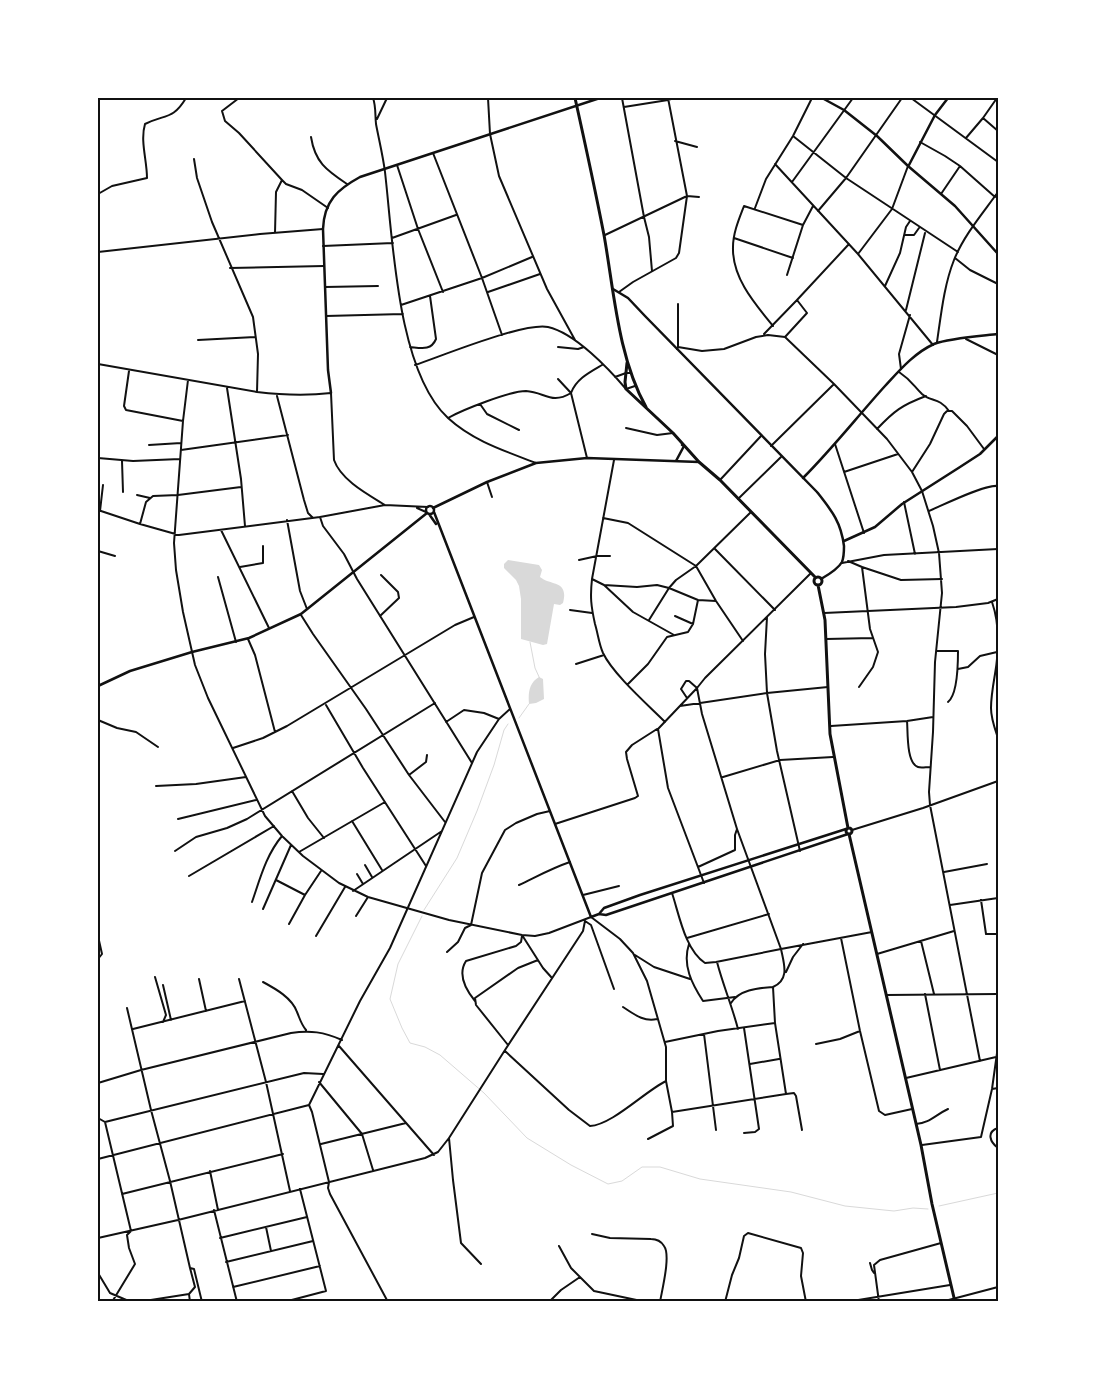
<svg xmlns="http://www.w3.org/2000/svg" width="1096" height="1399" font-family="'Nunito Sans',sans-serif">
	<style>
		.water { fill: #d9d9d9 }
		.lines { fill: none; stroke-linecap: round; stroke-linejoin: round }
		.stream { stroke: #d9d9d9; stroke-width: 1 }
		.minor { stroke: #111; stroke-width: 2 }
		.tertiary { stroke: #111; stroke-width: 2.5 }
		.secondary { stroke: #111; stroke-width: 2.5 }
		.trunk { stroke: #111; stroke-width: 3 }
		.neatline { fill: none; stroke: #111; stroke-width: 2 }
	</style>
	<rect width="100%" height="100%" fill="#fff"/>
	<path class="water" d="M508 560 539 565 542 570 540 577C551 586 569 580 563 603L560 605 554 604 547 644 543 645 521 639V599L519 586 516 580 504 568V564Z
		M539 677 543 679 544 699 536 703 529 704C528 693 529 683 539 677Z"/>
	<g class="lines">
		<path class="stream" d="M530 642 535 668 540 679
			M519 718 529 704
			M424 910 457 858 477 811 494 765 504 730 508 724
			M422 916 398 964 390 999 402 1028 410 1043 425 1047 440 1055 484 1093 527 1138 571 1165 608 1184 622 1181 642 1167H660L700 1179 791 1192 845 1206 894 1211 913 1208 928 1209
			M939 1206 998 1193"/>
		<path class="minor" d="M239 98 222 111 225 121 239 133 282 180 286 184 302 190 328 208
			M373 98C376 106 375 115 376 124 379 140 383 156 385 172 393 240 397 371 448 418 473 441 505 451 536 463
			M488 98 490 134 499 176 547 289 575 340
			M622 98 644 217 649 237 652 271
			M911 98 998 162
			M624 107 668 100 674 98
			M983 118 997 98
			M377 119 387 98
			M793 136 846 178 958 252
			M311 137C315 162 326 170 347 184
			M966 138 983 118 998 131
			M675 141 697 147
			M920 142 945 156 960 166
			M433 153 482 278 502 335
			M194 159 197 178 212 222 253 317 258 354 257 392
			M775 164 858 254 933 345
			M397 165 418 229 443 292
			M792 182 853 98
			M98 194 112 186 147 178C147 160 140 141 145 124 165 114 173 120 186 98
			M941 194 960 166 995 197
			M755 208 766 179 793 136 812 98
			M818 211 846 178 902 98
			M275 233 276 192 282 180
			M605 235 687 196 699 197
			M905 235H914L919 228
			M392 238 456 215
			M734 238 793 258
			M323 246 393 243
			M98 252 260 234 323 229
			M858 254 892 209 908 166
			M955 258 970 270 998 284
			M230 268 324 266
			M787 275 803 225
			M885 286 900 253 906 227 910 221
			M325 287 378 286
			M488 292 540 274
			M619 292 633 282 676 258 679 253 687 196 668 98
			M401 305 482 278 532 257
			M906 310 925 233
			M326 316 403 314
			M773 326C755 304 732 278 733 247 733 233 739 219 744 206L803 225 813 206
			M764 334 797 300
			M785 337 807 313 797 300 849 244
			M966 339 998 355
			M198 340 255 337
			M937 342C941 315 944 285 954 260 964 235 983 213 998 192
			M410 347C421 348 431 351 436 339L430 296
			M558 347 578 349 584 347
			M678 347V304
			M677 349 678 347 702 351 724 349 756 337 768 335 785 337 834 384 887 439 912 472 922 491 933 526 939 553 942 593 935 662 933 732 929 792 930 805 980 1061
			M98 364 257 392C282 395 306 396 331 393L334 460C341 480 367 494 385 505
			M415 365C442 356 524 322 548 327 575 333 609 369 626 389L635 386
			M901 369 899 354 910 315
			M129 371 124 406 126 410 183 421
			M899 372C911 380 913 385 922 394 931 402 939 397 949 411
			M615 377 626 373H631
			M188 380 183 421 174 543 176 570 183 612 195 665 208 698 265 816 282 836 303 856 339 883 368 897 449 920 522 935 535 936 549 933 591 917 620 939 633 953 647 981 666 1047V1081L672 1112 673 1126 648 1139
			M227 388 241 479 245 526
			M277 396 304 500 308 513 313 518
			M480 404 487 414 519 430
			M448 418C462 410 510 391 526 391 545 392 551 405 571 393L558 379
			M626 428 657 435 673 433
			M877 429C894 411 902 405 926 396
			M835 444 864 533
			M149 445 181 443
			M771 446 833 385
			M181 450 288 435
			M98 458 133 461 180 459
			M587 458 571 393C576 379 590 372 602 365
			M614 460 592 579C590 597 591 606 595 624 598 634 599 644 603 653 613 674 647 704 665 722
			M122 461 123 492
			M844 472 898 454
			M912 472 930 444 944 414 947 411H952L967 426 984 449
			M720 480 761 436
			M487 482 492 497
			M137 495 150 498
			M738 499 781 457
			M904 502 915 554
			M417 508 426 512
			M98 510 140 524 179 535 320 517 385 505 428 507
			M100 511 103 485
			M929 511C943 505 985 484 998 486
			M320 517 323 526 344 554 357 579 472 763
			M603 518 628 523 696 566 716 601 743 641
			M287 520 300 591 307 609
			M140 524 146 502 153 496 178 495 241 487
			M221 530 269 628
			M715 549 775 610
			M98 551 115 556
			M579 560 597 556H610
			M848 561 862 567 870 629 878 652 873 667 859 687
			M842 563 884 555 998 549
			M240 567 263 563V546
			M862 567 901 580 942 579
			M218 577 236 642
			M592 579 604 585 633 612 674 635
			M604 585 637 587 657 585 669 588 698 600 716 601
			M992 602C1000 625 999 650 995 674 993 686 991 697 991 708 991 719 995 729 998 738
			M570 610 592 613
			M824 613 956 607 988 603 998 599
			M301 615 313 634 366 709 409 775 445 822
			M380 616 399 598 398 592 381 575
			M675 616 693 624
			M767 617 765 654 767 693 777 751 800 851
			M649 620 669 588 676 580 696 566 751 512
			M248 639 255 655 275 732
			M826 639 873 638
			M937 651H958C958 664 958 694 948 702
			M576 664 604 655
			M958 669 968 667 980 656 997 652
			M628 684 648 664 667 637 688 632 693 624 698 600
			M326 705 363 768 426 866
			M680 706 767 693 828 687
			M98 720 117 728 136 732 158 747
			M907 721C908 731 906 763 918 767 921 768 926 767 930 767
			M446 722 464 710 484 713 499 719
			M831 726 907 721 933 717
			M233 748 263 738 287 726 455 625 474 617
			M409 775 426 762 427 755
			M723 777 780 760 833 757
			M156 786 196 784 246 777
			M292 791 308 818 324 838
			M178 819 256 800
			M352 821 382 870
			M555 824 635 798 638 796 627 759 626 752 632 745 657 729
			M852 830 923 808 998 781
			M175 851 196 837 227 828 247 819 435 703
			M299 852 385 802
			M365 865 372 877
			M698 867 735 850V835L737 829
			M944 872 987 864
			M357 874 363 884
			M189 876 274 826
			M276 880 305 895
			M704 883 668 788 658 729 697 688 705 678 811 573
			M519 885C536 877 552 868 570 862
			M353 891 442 831
			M672 893C679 914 685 950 705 963L716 962 781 949 737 829 702 714 697 688 689 681H686L681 689 687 698
			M583 895 619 886
			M981 900 986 934H998
			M252 902C260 879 266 855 282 836
			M950 905 998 898
			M263 909 291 845
			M356 916 368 897
			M289 924 305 895 321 871
			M522 935 543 968 552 978
			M98 936 102 954 98 959
			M316 936 345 887
			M687 938 769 914
			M841 938 860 1031 879 1111 885 1115 912 1109
			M921 941 934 994
			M689 944C682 965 692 984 703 1001L735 997
			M447 952 458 942 465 928 471 925 482 873 505 830 516 823 537 814 550 811
			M877 954 954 931
			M635 955 654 967 690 979
			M717 962C723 985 732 1006 738 1029
			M786 972 793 957 803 944
			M155 977 166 1015 163 1022
			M199 979 206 1011
			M239 979 266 1082 290 1191
			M263 982C276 989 292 998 297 1012 300 1019 301 1024 306 1030
			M163 985 171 1020
			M925 994 940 1070
			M886 995 998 994
			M475 1001C466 990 457 975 466 961L516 946 521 942 522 936
			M731 1003C739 990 757 988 773 987
			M623 1007C634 1014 643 1022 657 1019
			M127 1008 151 1110 170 1181 190 1268 194 1269 202 1302
			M744 1028 759 1129 755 1132 744 1133
			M133 1029 245 1001
			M704 1034 716 1130
			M665 1042 718 1031 775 1023
			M816 1044 840 1039 860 1031
			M508 1045 476 1005 475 998 518 968 538 960
			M339 1046 434 1155
			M505 1051 569 1110 590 1126C612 1125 644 1092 666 1081
			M750 1064 779 1059
			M906 1078 996 1057
			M319 1082 362 1134 373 1170
			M98 1083 141 1070 291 1033C310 1030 324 1032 342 1040
			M992 1089 998 1088
			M786 1094 794 1093 796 1096 802 1130
			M672 1112 786 1094 775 1023 773 987C790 979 784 964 781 949L872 932
			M98 1118 105 1122 304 1073 323 1074
			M105 1122 131 1231 127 1235 129 1248 135 1264 112 1302
			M916 1124C930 1123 935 1115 948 1109
			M998 1128C986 1132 990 1142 998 1148
			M449 1138 453 1180 461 1243 481 1264
			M321 1144 406 1123
			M922 1145 981 1137 992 1089 998 1046
			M98 1159 309 1105
			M210 1171 218 1210
			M122 1194 283 1154
			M214 1210 237 1302
			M266 1227 271 1251
			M592 1234 610 1238 651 1239C656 1239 661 1241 664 1246 671 1255 662 1290 660 1302
			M98 1238 178 1220 425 1158 438 1152 449 1138 505 1050 583 931 585 921 591 925 614 989
			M220 1238 307 1217
			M559 1246 571 1268 594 1291 646 1302
			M226 1262 313 1241
			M870 1263 872 1270 874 1273
			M98 1273 110 1293 131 1302
			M233 1287 320 1266
			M189 1294 190 1302
			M138 1302 189 1294 195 1287 190 1268
			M284 1302 326 1291 300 1189
			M388 1302 330 1194 328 1188 329 1182 312 1112 309 1105 360 1001 390 948 477 752 499 719 510 709
			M549 1302 561 1290 580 1277
			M725 1302 732 1275 739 1258 744 1236 748 1233 801 1248 803 1253 801 1276 806 1302
			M846 1302 950 1285
			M879 1302 874 1265 880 1260 941 1243
			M941 1302 998 1287"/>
		<path class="tertiary" d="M822 98 844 110 877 136 908 166 955 206 998 254
			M909 165 935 115 948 98
			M613 289 628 298 645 316 817 492C832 511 841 522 844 546 844 552 844 557 842 562 838 569 828 575 821 579
			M331 393 328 370 323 229C324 201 338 189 360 177L600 98
			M803 478C832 449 857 417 885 386 899 371 914 353 934 344 950 338 981 336 998 334
			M426 510a4 4 0 1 1 8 0a4 4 0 1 1-8 0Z
			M434 512 591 917 599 914 604 908 640 895 846 829
			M429 514 436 524
			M844 541 875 527 902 504 960 467 980 454 998 436
			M599 914 606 915 848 834"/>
		<path class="secondary" d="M676 461 684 446 682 445
			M433 508 487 482 536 463 587 458 699 462
			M98 686 130 671 192 652 249 638 301 614 427 513"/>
		<path class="trunk" d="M575 98C585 143 595 189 604 235 614 291 618 357 646 407
			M627 363 625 382 626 389 673 433 699 462 720 480 815 577
			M814 581a4 4 0 1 1 8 0a4 4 0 1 1-8 0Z
			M818 585 825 620 830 734 848 828
			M846 831a3 3 0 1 1 6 0a3 3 0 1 1-6 0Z
			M849 834 921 1145 932 1204 955 1302"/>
	</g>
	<rect width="1096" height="1399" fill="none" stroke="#ffffff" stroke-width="198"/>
	<rect x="99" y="99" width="898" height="1201" class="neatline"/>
</svg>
